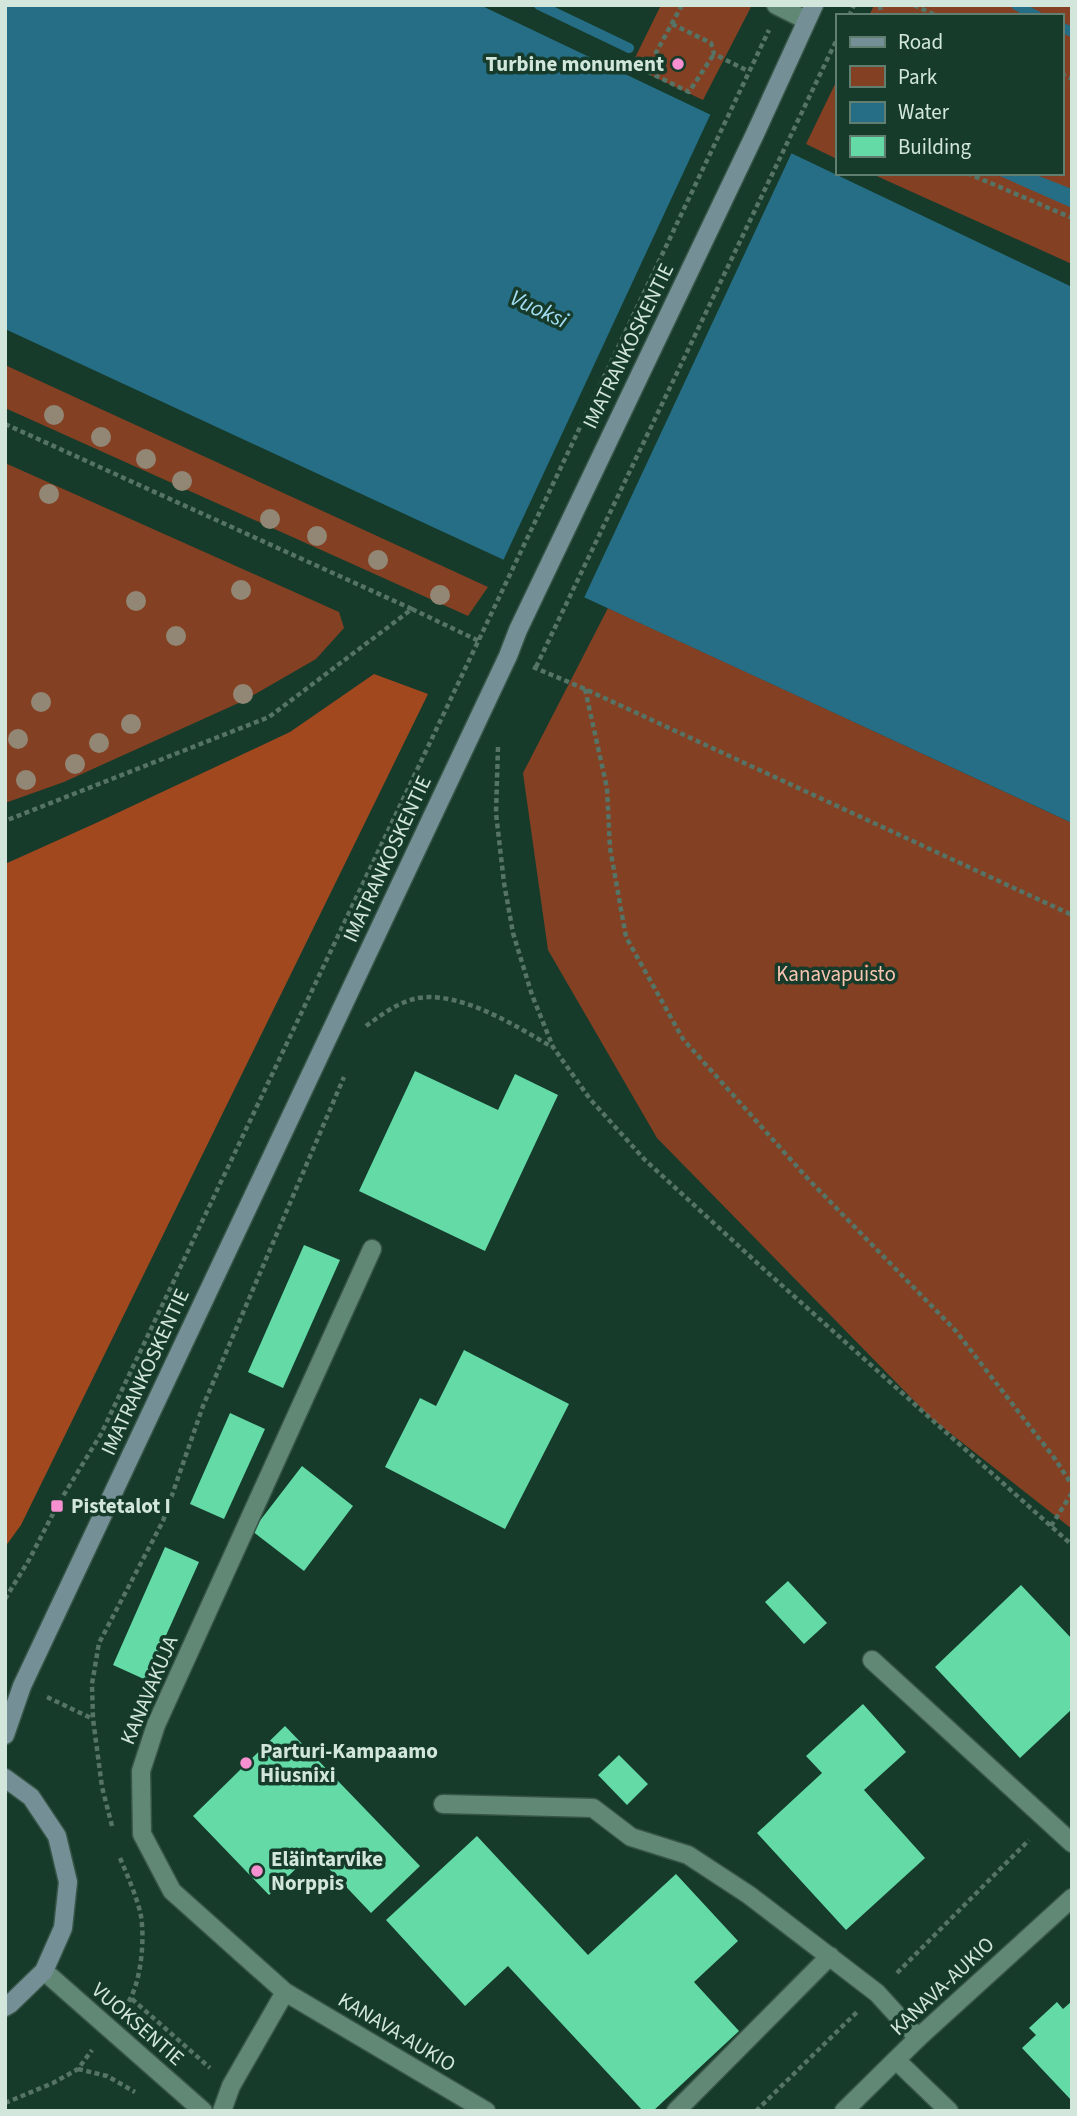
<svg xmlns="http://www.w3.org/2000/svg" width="1077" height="2116" font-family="'Source Sans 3',sans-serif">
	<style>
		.green { fill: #844023 }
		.forest { fill: #a2481f }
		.water { fill: #266e85 }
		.pier { fill: #163b2b }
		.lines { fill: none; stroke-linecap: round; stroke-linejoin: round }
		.stream { stroke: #266e85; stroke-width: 10 }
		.building { fill: #64daa7 }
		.service-casing { stroke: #375547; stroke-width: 21 }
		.minor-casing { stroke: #375547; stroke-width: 21 }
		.tertiary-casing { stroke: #375547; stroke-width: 21 }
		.secondary-casing { stroke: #375547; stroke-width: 21 }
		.path { stroke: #557466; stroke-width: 4.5; stroke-dasharray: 5 3.5; stroke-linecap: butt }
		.service { stroke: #618875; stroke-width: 18 }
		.minor { stroke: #618875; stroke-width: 18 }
		.tertiary { stroke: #618875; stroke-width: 18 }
		.secondary { stroke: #749096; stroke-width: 18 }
		.tree { fill: #928775 }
		.poi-dot { fill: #f690d0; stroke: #163b2b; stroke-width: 2.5 }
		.labels { text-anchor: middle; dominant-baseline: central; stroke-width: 7; stroke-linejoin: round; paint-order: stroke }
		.poi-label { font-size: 21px; font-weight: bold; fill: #d2e6db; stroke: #163b2b; text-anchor: start }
		.street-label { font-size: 21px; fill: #d2e6db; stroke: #163b2b }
		.park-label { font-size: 21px; fill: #f8c5b1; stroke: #163b2b }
		.water-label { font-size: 23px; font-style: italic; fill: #a4dcf1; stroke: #163b2b }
	</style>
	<rect width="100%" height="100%" fill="#163b2b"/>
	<path class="green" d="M661 5H752L703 100 631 66Z
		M874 5H1072V264L870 173H1061V16H869Z
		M837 80V159L806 144Z
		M5 365 488 587 468 616 5 408Z
		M5 463 339 612 344 628 316 659 243 701 64 782 5 803Z
		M608 608 1072 823V1529L931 1418 657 1138 548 950 523 773Z"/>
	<path class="forest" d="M374 674 428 694 21 1525 5 1547V864L96 823 290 732Z"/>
	<path class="water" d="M5 5H480L1072 287V823L5 329Z
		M993 173H1031L1072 189V208Z"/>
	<path class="pier" d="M712 111 793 150 583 600 502 563Z"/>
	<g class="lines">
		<path class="stream" d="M539 5 629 48
			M1016 5 1037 16
			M1061 27 1072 32"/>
	</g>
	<path class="building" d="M415 1071 498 1110 515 1074 558 1095 485 1251 359 1191Z
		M304 1245 340 1260 283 1388 248 1372Z
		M464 1350 569 1404 505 1529 385 1467 420 1398 436 1406Z
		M230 1413 265 1429 224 1519 190 1504Z
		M302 1466 353 1506 304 1571 252 1531Z
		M165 1547 199 1562 146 1680 113 1665Z
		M788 1581 827 1623 804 1644 765 1602Z
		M1021 1585 1072 1639V1709L1020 1758 935 1667Z
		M863 1704 906 1752 864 1790 925 1858 846 1930 757 1833 822 1773 806 1756Z
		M285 1726 420 1866 371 1913 313 1852 269 1895 193 1816Z
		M619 1755 648 1784 627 1805 598 1775Z
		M477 1836 588 1955 676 1874 738 1941 694 1982 739 2031 653 2111H643L508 1966 465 2006 386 1920Z
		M1072 2001V2101L1022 2048 1036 2035 1029 2028 1057 2002 1063 2009Z"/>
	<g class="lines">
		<g class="service-casing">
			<path id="service" d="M776 5 806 20
				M872 1660 1072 1843
				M443 1804 593 1808 631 1837 688 1855 749 1895 877 1993 918 2038
				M896 2060 949 2111
				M676 2111 830 1956"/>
		</g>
		<g class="minor-casing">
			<path id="minor" d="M285 1992 486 2111
				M222 2111 231 2086 285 1992 172 1891 142 1834 141 1771 156 1725 372 1249
				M844 2111 918 2038 1072 1898"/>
		</g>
		<g class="tertiary-casing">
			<path id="tertiary" d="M44 1971 203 2111"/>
		</g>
		<g class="secondary-casing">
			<path id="secondary" d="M5 1735 22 1686 508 656 518 630 755 134 814 5
				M5 1778 31 1797 57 1836 68 1882 63 1928 44 1971 10 2004 5 2007"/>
		</g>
		<path class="path" d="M682 5 646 71 689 92 714 54
			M880 5 881 16
			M914 5 937 16
			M849 16 854 5
			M672 24 711 43 714 54 748 71
			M1061 74 1072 79
			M967 173 1072 218
			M5 424 412 609 269 717 5 821
			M412 609 481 642
			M533 667 585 689 1072 915
			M536 667 837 39
			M585 689 607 788 610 848 626 937 683 1039 809 1180 955 1330 1055 1459 1072 1485
			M498 747 496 813 504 883 513 933 532 995 553 1047 590 1099 645 1160 767 1272 1072 1545
			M366 1026C381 1015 398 1002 418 998 461 991 516 1026 552 1047
			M1051 1526 1072 1493
			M5 1599 29 1560 57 1506 101 1434 769 30
			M47 1697 93 1719
			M112 1826 102 1787 93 1719 92 1684 99 1643 163 1521 203 1406 344 1077
			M120 1858C128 1877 137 1897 141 1916 145 1941 141 1987 125 2007
			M897 1973 1029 1840
			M132 1999 210 2068
			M78 2069 107 2076 135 2092
			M5 2103 53 2083 78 2069 92 2050
			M756 2111 858 2011"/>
		<use href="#service" class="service"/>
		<use href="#minor" class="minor"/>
		<use href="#tertiary" class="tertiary"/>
		<use href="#secondary" class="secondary"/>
	</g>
	<g class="tree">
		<circle cx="54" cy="415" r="10"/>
		<circle cx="101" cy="437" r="10"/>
		<circle cx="146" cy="459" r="10"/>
		<circle cx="182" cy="481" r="10"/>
		<circle cx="49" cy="494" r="10"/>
		<circle cx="270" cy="519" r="10"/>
		<circle cx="317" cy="536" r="10"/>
		<circle cx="378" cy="560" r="10"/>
		<circle cx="241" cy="590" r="10"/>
		<circle cx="440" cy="595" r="10"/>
		<circle cx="136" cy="601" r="10"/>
		<circle cx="176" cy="636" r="10"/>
		<circle cx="243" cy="694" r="10"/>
		<circle cx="41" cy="702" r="10"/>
		<circle cx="131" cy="724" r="10"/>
		<circle cx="18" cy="739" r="10"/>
		<circle cx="99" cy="743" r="10"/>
		<circle cx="75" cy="764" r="10"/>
		<circle cx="26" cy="780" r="10"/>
	</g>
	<g class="poi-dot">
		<circle cx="678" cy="64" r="7"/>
		<rect x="50" y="1499" width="14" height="14" rx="3.5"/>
		<circle cx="246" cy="1763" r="7"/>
		<circle cx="257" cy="1871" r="7"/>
	</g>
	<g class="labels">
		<g class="poi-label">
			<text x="664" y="64" text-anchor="end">Turbine monument</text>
			<text x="71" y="1506">Pistetalot I</text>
			<text x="260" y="1751">Parturi-Kampaamo<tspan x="260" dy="24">Hiusnixi</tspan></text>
			<text x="271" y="1859">Eläintarvike<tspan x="271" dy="24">Norppis</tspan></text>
		</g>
		<g class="street-label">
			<text transform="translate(628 346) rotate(-64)">IMATRANKOSKENTIE</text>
			<text transform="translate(387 859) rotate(-65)">IMATRANKOSKENTIE</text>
			<text transform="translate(145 1372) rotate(-65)">IMATRANKOSKENTIE</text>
			<text transform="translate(149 1690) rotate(-67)">KANAVAKUJA</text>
			<text transform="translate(942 1986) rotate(-43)">KANAVA-AUKIO</text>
			<text transform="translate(138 2024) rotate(41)">VUOKSENTIE</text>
			<text transform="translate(397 2032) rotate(31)">KANAVA-AUKIO</text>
		</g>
		<g class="park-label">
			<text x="836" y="974">Kanavapuisto</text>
		</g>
		<g class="water-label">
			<text transform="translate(539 309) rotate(25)">Vuoksi</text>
		</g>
	</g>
	<rect width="1077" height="2116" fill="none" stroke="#d2e6db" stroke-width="14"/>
	<rect x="836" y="14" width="228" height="161" fill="#163b2b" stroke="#617f71" stroke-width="2"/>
	<rect x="850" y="37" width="35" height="10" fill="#749096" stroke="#617f71" stroke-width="2"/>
	<text x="898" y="49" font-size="21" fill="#d2e6db">Road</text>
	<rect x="850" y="66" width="35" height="21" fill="#844023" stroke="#617f71" stroke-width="2"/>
	<text x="898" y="84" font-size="21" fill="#d2e6db">Park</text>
	<rect x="850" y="102" width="35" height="21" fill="#266e85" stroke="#617f71" stroke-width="2"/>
	<text x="898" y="119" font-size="21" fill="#d2e6db">Water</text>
	<rect x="850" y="136" width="35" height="21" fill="#64daa7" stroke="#617f71" stroke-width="2"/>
	<text x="898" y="154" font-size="21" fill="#d2e6db">Building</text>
</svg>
